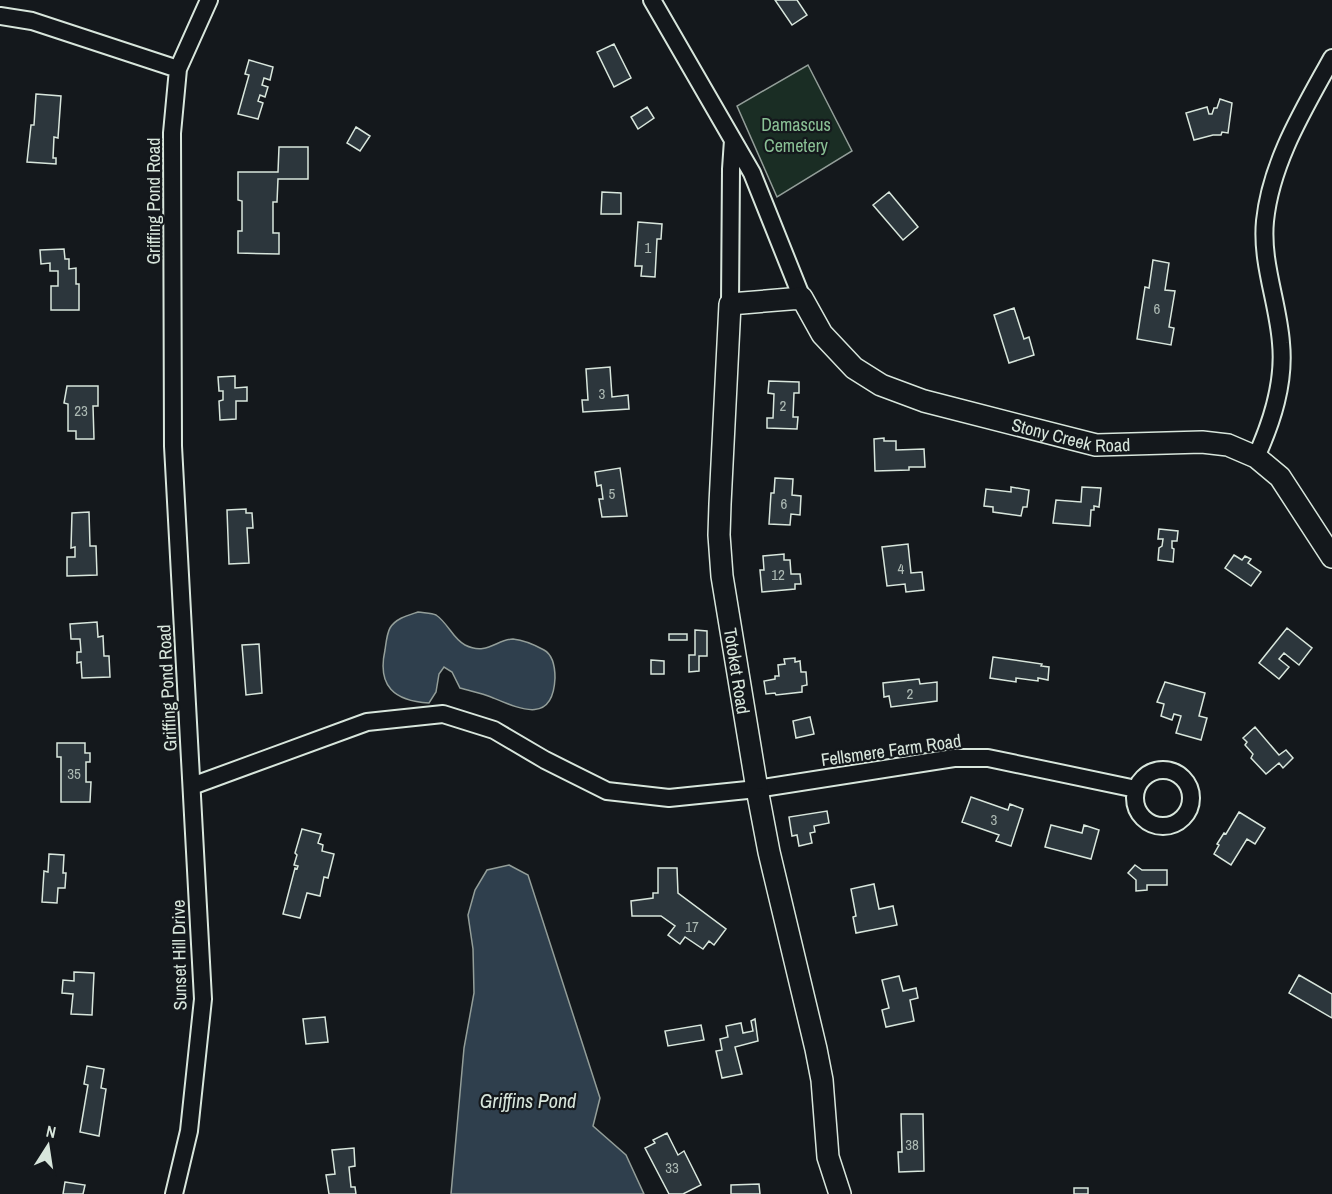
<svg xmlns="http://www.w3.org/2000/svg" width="1332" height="1194" font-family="'Archivo Narrow',sans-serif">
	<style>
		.green { fill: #1a2d24; stroke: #939e99; stroke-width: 1.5 }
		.water { fill: #2f3f4d; stroke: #939e99; stroke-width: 1.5 }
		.building { fill: #2c363c; stroke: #d8e6dc; stroke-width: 1.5 }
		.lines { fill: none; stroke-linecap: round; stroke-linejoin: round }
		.minor-casing { stroke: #d8e6dc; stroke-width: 20 }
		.major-casing { stroke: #d8e6dc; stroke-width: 24 }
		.minor { stroke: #14181c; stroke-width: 16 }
		.major { stroke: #14181c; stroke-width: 21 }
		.labels { text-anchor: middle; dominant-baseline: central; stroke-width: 4.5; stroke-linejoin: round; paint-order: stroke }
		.number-label { font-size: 15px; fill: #adbab4 }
		.park-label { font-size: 18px; fill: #8ac095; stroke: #14181c }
		.street-label { font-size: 18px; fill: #d8e6dc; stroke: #14181c }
		.water-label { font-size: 20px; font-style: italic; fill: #d8e6dc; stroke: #14181c }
	</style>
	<rect width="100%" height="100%" fill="#14181c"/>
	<path class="green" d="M808 65 852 151 777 197 737 106Z"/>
	<path class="water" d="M418 612C424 613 432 613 436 615 448 623 453 639 465 645 487 656 497 639 513 639 523 640 535 645 544 650 553 655 555 668 555 678 553 725 520 709 491 697 482 693 470 691 460 688L452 672 444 667 439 674 436 692 429 703C394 701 377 686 385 650 386 643 387 633 390 628 396 618 409 615 418 612Z
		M509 865 528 875 600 1098 593 1126 626 1155 644 1194H451L464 1048 474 993 473 949 468 915 475 890 487 870Z"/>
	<path class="building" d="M775 0H797L807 15 792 25Z
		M614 44 631 78 614 87 597 52Z
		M249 60 273 67 270 80 264 78 262 85 268 87 265 97 260 95 258 101 263 103 258 119 238 114 249 75 245 74Z
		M36 94 61 96 58 138 54 137 53 158H56V164L27 162 31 125H34Z
		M1220 99 1232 103 1228 133 1222 132 1221 135H1213L1194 140 1186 113 1207 107 1209 114H1212L1214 108H1217Z
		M647 107 654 118 638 129 631 117Z
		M356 127 370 136 360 151 347 143Z
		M279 147H308V179H278L277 202H273V233H279V254L238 253V231H242V201L238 200V172H278Z
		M602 192 621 193V214H601Z
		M889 192 918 227 903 240 873 205Z
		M638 222 662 224 661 239H657L655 277 641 276 642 266H635Z
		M64 249 65 259H69V269L76 268V284H79V310H51V286H58V271H50V263L41 264 40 250Z
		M1153 260 1169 263 1165 290 1175 291 1169 327 1174 328 1171 345 1137 339 1145 287 1149 288Z
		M1014 308 1024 339 1029 337 1034 355 1009 363 994 315Z
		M610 367 612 397 628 395 629 409 583 412 582 400H588L586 369Z
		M235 376V388L247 387V401H236V419L220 420 219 401 223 400V391H219L218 377Z
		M769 381 799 382V393H794L793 417H798L797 429 767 428V418H773L774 394 768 393Z
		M67 386H98V406H93L94 439H76V431H68V404L64 403Z
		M884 438V441H896V450L924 449 925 467H909V470L875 471 874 439Z
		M620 468 627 516 602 517 599 499H603L601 485 597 486 595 472Z
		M775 478 793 479 792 495 801 496 800 515 791 514 790 525 769 524 771 493H774Z
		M1011 487 1029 490 1027 507H1023L1021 516 993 512V507L984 506 986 489 1011 492Z
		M1082 487 1101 488 1099 507 1094 506V510H1091L1090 526 1053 523 1056 500 1081 502Z
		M246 509V513H252L253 528H247L249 563 229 564 227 510Z
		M89 512 90 546H96L97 575 67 576V557H75V547L71 548 72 513Z
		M1159 529 1178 531 1177 541H1172V548L1174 549 1173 562 1158 560 1159 548 1162 546 1163 539H1158Z
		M908 544 911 573 922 572 924 590 906 592 905 584 887 586 882 547Z
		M784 554V560H790L791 574H800L801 584H795V589L762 592 760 570H764L763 556Z
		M1234 555 1242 560 1245 556 1251 559 1248 563 1261 572 1251 586 1225 568Z
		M97 622 98 637 103 636 104 656H109L110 677 82 678 81 662 77 663V652H81L80 639H71L70 624Z
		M1287 628 1312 648 1299 665 1284 653 1279 659 1289 667 1279 679 1259 663Z
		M695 630 707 631V656H699V671L689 672V655H695Z
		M669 634H687V640H669Z
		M259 644 262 693 246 695 242 645Z
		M993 657 1042 664 1041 666 1049 667 1048 680 1038 678V681L1016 678V682L990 678Z
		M795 658V662L800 661 801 672H806L807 685 802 686V692L776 695 775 693 766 694 764 681 775 679V676H779L778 665 785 664 784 659Z
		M651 660 664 661V674H651Z
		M919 679 920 684 937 682V701L891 707 889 696 884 697 883 683Z
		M1165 682 1205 693 1199 716 1207 718 1201 740 1176 733 1181 716 1174 714 1172 720 1161 716 1164 704 1157 702Z
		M810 717 814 734 796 738 793 721Z
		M1255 727 1279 755 1286 750 1293 758 1283 768 1279 763 1266 774 1251 758 1253 754 1245 745 1247 742 1243 738Z
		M57 743H85V753H90V762H86V782H91L90 802H61V757H57Z
		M971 797 1008 810 1010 804 1023 809 1011 846 996 841 999 835 962 822Z
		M827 811 829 823 814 826 815 832 810 833 812 843 799 846 797 835 792 836 789 817Z
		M1239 812 1265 828 1255 844 1247 839 1231 865 1214 854 1219 845 1217 844 1224 833 1226 834Z
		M1051 825 1082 833 1084 825 1099 830 1091 859 1045 847Z
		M302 829 321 834 318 843 323 845 322 851 334 854 328 878 324 877 320 896 307 893 300 918 283 914 295 868 297 869 298 866 294 865 297 855 295 853Z
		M49 854 64 855 63 873H66L65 888H58L57 903 42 902 44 871 48 872Z
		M1135 865 1142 870H1167V885H1147V890L1136 891V880L1128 873Z
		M658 868H677L678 893 726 929 714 945 709 941 703 949 685 937 680 944 668 935 675 926 661 916H632L631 901 653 898V893H658Z
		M874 884 879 909 893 906 897 925 856 933 853 917 856 916 851 889Z
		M74 972 94 973 92 1015 71 1014 73 994 62 993 63 980 74 981Z
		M1299 975 1332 994V1018L1289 993Z
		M899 976 903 991 916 988 918 998 910 1000 914 1021 886 1027 882 1010 889 1008 882 980Z
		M325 1017 328 1042 306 1044 303 1019Z
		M755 1019 758 1041 735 1047 742 1074 722 1078 716 1051 722 1050 720 1039 728 1037 726 1026 741 1023 743 1033 753 1031 751 1021Z
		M701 1025 704 1040 668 1046 665 1031Z
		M87 1066 104 1069 101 1088 106 1089 99 1136 80 1132 88 1085 84 1084Z
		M901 1114H923L924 1171 899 1172 898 1152H902Z
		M667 1133 678 1155 684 1151 701 1185 683 1194H669L645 1148 655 1143 653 1140Z
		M354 1148 355 1166 349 1167 351 1187H355L356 1194H329L326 1175 335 1174 332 1150Z
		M65 1182 85 1185 83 1194H63Z
		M759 1184 760 1194H731V1185Z
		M1074 1188H1088V1194H1074Z"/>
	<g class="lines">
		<g class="minor-casing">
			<path id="minor" d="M652 0 752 173 802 298
				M0 16 32 21 178 69
				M730 304 731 169 733 140
				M1256 457C1272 422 1285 383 1281 343 1278 302 1261 263 1265 221 1271 162 1304 109 1332 58
				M1135 798a28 28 0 1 1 56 0a28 28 0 1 1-56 0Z
				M192 786 367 722 443 714 494 730 545 760 607 791 669 798 757 789 954 758H988L1136 789
				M174 1194 189 1131 203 999 173 446 172 133 178 69 209 0"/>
		</g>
		<g class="major-casing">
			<g id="major">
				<path id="s1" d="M840 1194 828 1157 822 1080 816 1049 769 852 757 789 722 576 719 535 720 504 730 304 802 298 822 334 854 368 881 385 924 401 1096 445 1202 442 1228 445 1256 457 1280 477 1332 557"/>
			</g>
		</g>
		<use href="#minor" class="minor"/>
		<use href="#major" class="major"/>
	</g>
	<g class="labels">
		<g class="number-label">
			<text x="648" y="247">1</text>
			<text x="1157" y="308">6</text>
			<text x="602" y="393">3</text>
			<text x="783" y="405">2</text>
			<text x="81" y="410">23</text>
			<text x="612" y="493">5</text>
			<text x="784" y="503">6</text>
			<text x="901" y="568">4</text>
			<text x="778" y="574">12</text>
			<text x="910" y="693">2</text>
			<text x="74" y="773">35</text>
			<text x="994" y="819">3</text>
			<text x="692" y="926">17</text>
			<text x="912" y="1144">38</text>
			<text x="672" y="1167">33</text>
		</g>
		<g class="park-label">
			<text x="796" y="124">Damascus<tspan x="796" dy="21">Cemetery</tspan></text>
		</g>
		<g class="street-label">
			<text transform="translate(153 201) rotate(-90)">Griffing Pond Road</text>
			<text stroke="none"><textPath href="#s1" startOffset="1292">Stony Creek Road</textPath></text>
			<text transform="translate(737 671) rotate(81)">Totoket Road</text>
			<text transform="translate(167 688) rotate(-93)">Griffing Pond Road</text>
			<text transform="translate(891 750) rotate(-8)">Fellsmere Farm Road</text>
			<text transform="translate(179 955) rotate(-91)">Sunset Hill Drive</text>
		</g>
		<g class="water-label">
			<text x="528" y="1100">Griffins Pond</text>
		</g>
	</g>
	<g transform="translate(48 1146) rotate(12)" stroke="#14181c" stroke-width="4.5" paint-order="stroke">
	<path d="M0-4.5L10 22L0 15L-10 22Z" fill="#d8e6dc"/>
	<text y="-9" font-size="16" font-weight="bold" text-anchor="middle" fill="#d8e6dc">N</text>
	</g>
</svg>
